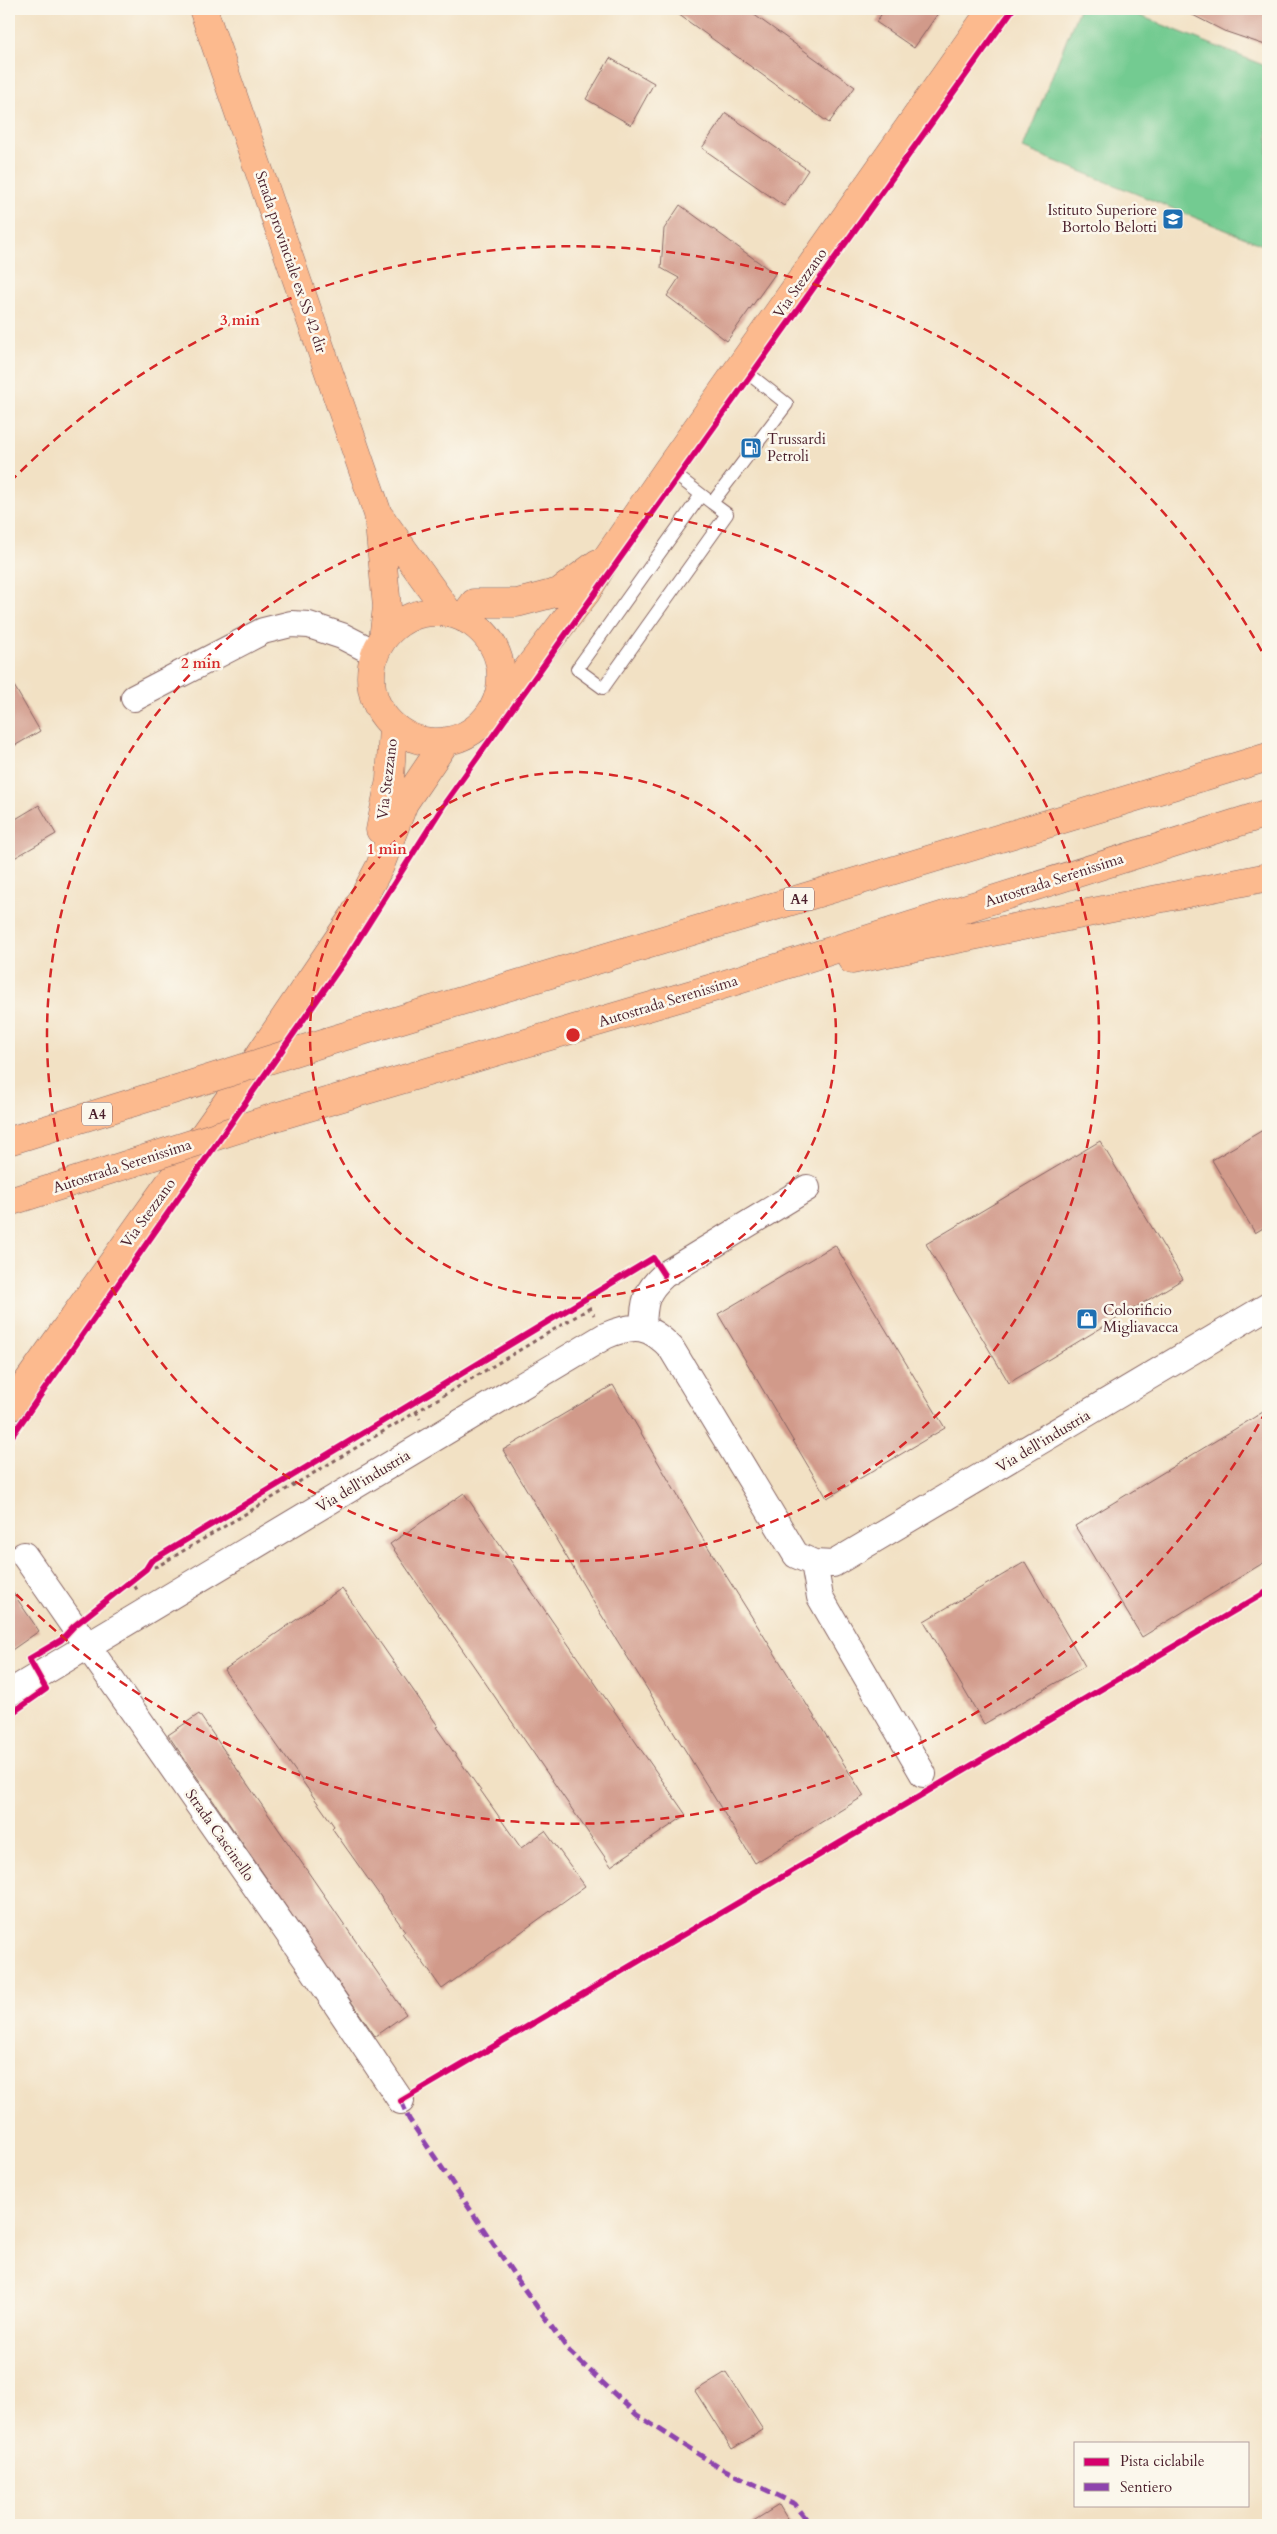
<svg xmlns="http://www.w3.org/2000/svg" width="1277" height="2534" font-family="Cardo,serif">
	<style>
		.green { fill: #73cb91; stroke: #5e755e }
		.building { fill: #d19a8a }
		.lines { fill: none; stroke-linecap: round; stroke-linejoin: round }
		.lane-casing { stroke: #856361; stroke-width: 14 }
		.street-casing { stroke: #856361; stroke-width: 28 }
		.primary-casing { stroke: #856361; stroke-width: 29 }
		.highway-casing { stroke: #856361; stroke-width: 29 }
		.path { stroke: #856361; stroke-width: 3; stroke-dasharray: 4 4; stroke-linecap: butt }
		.lane { stroke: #fff; stroke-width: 12 }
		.street { stroke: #fff; stroke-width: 26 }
		.primary { stroke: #fcba8e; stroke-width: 28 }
		.highway { stroke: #fcba8e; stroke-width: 28 }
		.highway-bridge-casing { stroke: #856361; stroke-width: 29; stroke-linecap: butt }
		.highway-bridge { stroke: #fcba8e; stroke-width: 28 }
		.quiet { stroke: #8e44ad; stroke-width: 5; stroke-dasharray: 10 5; stroke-linecap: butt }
		.cycleway-casing { stroke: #fbf7ec; stroke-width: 9 }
		.cycleway { stroke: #d6006c; stroke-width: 6 }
		.ring { fill: none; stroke: #d62828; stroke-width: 2.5; stroke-dasharray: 9 6 }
		.labels { text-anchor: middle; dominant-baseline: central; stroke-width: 5; stroke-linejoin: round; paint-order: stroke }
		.shield { fill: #fbf7ec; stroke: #7f6065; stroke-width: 1 }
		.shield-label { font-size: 14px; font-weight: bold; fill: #4a1f2b }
		.poi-label { font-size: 15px; fill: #4a1f2b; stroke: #fbf7ec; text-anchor: start }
		.street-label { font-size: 15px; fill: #4a1f2b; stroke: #fbf7ec }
		.centre { fill: #d62828; stroke: #fbf7ec; stroke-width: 2.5 }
		.ring-label { font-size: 15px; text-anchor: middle; font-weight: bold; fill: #d62828; stroke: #fbf7ec; stroke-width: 5; stroke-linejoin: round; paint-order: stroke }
	</style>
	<rect width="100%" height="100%" fill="#fbf7ec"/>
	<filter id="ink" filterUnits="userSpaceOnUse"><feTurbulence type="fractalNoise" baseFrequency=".02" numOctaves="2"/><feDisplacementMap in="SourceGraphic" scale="10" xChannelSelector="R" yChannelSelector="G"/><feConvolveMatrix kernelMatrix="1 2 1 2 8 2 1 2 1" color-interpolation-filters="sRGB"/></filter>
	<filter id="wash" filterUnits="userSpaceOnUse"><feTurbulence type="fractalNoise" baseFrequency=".0096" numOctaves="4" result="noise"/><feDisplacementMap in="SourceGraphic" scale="20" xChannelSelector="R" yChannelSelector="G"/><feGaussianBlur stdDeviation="1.12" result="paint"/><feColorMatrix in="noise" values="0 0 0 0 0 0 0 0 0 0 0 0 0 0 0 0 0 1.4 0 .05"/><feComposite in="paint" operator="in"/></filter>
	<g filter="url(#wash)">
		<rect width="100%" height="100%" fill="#f2e1c4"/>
		<path class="green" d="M1079 9H1123L1268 67V247L1023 148Z"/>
		<g id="blocks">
			<path class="building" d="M671 9H746L855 87 829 123Z
				M885 9H941L914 48 876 22Z
				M1181 9H1268V46L1224 31Z
				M610 58 654 83 631 125 586 99Z
				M726 113 808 170 784 206 702 148Z
				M680 205 775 274 727 341 667 296 679 278 661 268 664 229Z
				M9 677 40 731 9 749Z
				M39 805 56 834 9 861V823Z
				M1268 1127V1225L1255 1233 1212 1160Z
				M1100 1141 1183 1279 1009 1383 926 1244Z
				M835 1245 945 1428 827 1498 718 1314Z
				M613 1385 703 1539 864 1796 755 1863 594 1603 503 1450Z
				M1268 1409V1560L1142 1637 1075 1526Z
				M464 1493 686 1815 611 1866 390 1544Z
				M1025 1562 1085 1666 984 1724 924 1621Z
				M9 1587 39 1631 9 1652Z
				M342 1588 438 1726 436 1727 521 1848 545 1831 585 1886 442 1989 402 1933 405 1931 332 1828 334 1826 224 1670Z
				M199 1714 406 2014 375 2036 168 1735Z
				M726 2372 763 2430 732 2449 695 2391Z
				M779 2505 791 2525H747Z"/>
		</g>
	</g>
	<g filter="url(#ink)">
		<use href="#blocks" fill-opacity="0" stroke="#856361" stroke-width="1"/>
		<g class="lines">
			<g class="lane-casing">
				<path id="lane" d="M668 469 712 503 787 404 740 367
					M701 495 577 669 603 688 727 514 712 503"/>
			</g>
			<g class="street-casing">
				<path id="street" d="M134 698 263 631 291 624 309 625 342 636 375 653
					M643 1327C644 1302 645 1292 664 1275L807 1188
					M24 1555 306 1959 401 2101
					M814 1563 820 1597 923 1774
					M9 1693 605 1336C635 1323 649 1325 671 1348L796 1555 814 1563 833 1564 1268 1306"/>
			</g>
			<g class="primary-casing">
				<path id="primary" d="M203 9 378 514 387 607 383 639
					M380 517 449 613
					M371 677a65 65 0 1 1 130 0a65 65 0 1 1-130 0Z
					M463 618 474 603H517L559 592 598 563
					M498 697 518 681 586 593 608 556 668 469 992 9
					M380 830 390 780 393 726
					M9 1408 242 1081 353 917 380 866 404 803 446 741"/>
			</g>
			<g class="highway-casing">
				<path id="highway" d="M852 960 1268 877
					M329 1041 1268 757
					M275 1117 716 987 1268 813
					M9 1141 186 1086
					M9 1202 132 1163"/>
			</g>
			<path class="path" d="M585 1300 594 1315
				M412 1404 420 1419
				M146 1569 158 1566 590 1308
				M131 1579 137 1590"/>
			<use href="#lane" class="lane"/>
			<use href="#street" class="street"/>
			<use href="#primary" class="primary"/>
			<use href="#highway" class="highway"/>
			<g class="highway-bridge-casing">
				<path id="highway-bridge" d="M186 1086 329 1041
					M132 1163 275 1117"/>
			</g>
			<use href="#highway-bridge" class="highway-bridge"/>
			<path class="quiet" d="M401 2101 409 2119 517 2279 569 2351 637 2415 719 2467 795 2504 811 2525"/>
			<g class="cycleway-casing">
				<path id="cycleway" d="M9 1440 348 956 445 803 1013 9
					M9 1715 46 1689 29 1659 61 1640 74 1626 146 1569 151 1561 653 1258 664 1275
					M401 2101 1268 1591"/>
			</g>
			<use href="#cycleway" class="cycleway"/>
		</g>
	</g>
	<g class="ring">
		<circle cx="573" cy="1035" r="263"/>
		<circle cx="573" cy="1035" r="526"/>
		<path d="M1266 1411A789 789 0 0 1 10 1588M10 482A789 789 0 0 1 1266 659"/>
	</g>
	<defs>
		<g id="school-square" transform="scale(1.125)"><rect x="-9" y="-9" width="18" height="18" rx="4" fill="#1f6fb2" stroke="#fbf7ec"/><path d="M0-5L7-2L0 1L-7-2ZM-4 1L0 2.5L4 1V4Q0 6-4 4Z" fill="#fff"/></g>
		<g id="fuel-square" transform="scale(1.125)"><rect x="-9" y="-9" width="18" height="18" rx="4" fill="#1f6fb2" stroke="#fbf7ec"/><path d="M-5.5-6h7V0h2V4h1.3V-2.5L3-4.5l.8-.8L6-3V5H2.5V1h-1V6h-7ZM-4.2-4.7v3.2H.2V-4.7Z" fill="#fff"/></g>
		<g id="shop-square" transform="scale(1.125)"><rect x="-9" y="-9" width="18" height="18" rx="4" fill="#1f6fb2" stroke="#fbf7ec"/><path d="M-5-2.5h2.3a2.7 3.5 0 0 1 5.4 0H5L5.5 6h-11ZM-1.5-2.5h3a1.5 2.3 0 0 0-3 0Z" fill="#fff"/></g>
	</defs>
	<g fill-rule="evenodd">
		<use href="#school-square" x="1173" y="219"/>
		<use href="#fuel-square" x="751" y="448"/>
		<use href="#shop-square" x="1087" y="1319"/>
	</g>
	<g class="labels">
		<g class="shield">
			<rect x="784" y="887.5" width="30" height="23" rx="4"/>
			<rect x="82" y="1102.5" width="30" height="23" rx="4"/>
		</g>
		<g class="shield-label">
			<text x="799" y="899">A4</text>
			<text x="97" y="1114">A4</text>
		</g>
		<g class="poi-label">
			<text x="1157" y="210" text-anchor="end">Istituto Superiore<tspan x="1157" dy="17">Bortolo Belotti</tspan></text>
			<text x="767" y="439">Trussardi<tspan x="767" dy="17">Petroli</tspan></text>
			<text x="1103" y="1310">Colorificio<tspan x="1103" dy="17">Migliavacca</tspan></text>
		</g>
		<g class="street-label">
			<text transform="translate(291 262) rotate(71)">Strada provinciale ex SS 42 dir</text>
			<text transform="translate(800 283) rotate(-55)">Via Stezzano</text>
			<text transform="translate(387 779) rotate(-83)">Via Stezzano</text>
			<text transform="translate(1054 880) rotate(-18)">Autostrada Serenissima</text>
			<text transform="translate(668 1001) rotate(-17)">Autostrada Serenissima</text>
			<text transform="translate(122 1166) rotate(-18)">Autostrada Serenissima</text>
			<text transform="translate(148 1213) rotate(-54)">Via Stezzano</text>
			<text transform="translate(1043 1441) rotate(-31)">Via dell'industria</text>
			<text transform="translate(363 1481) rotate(-31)">Via dell'industria</text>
			<text transform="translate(220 1835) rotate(55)">Strada Cascinello</text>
		</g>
	</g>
	<circle cx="573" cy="1035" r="8" class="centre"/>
	<g class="ring-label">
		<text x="240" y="325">3 min</text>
		<text x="201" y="668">2 min</text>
		<text x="387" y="854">1 min</text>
	</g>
	<rect width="1277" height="2534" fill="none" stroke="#fbf7ec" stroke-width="30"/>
	<rect x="1074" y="2442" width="175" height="65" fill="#fbf7ec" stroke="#b4a19f"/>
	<rect x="1084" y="2458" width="25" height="8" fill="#d6006c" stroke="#b4a19f"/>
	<text x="1120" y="2466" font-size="15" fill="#4a1f2b">Pista ciclabile</text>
	<rect x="1084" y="2483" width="25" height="8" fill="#8e44ad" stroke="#b4a19f"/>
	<text x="1120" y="2492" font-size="15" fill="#4a1f2b">Sentiero</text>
</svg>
